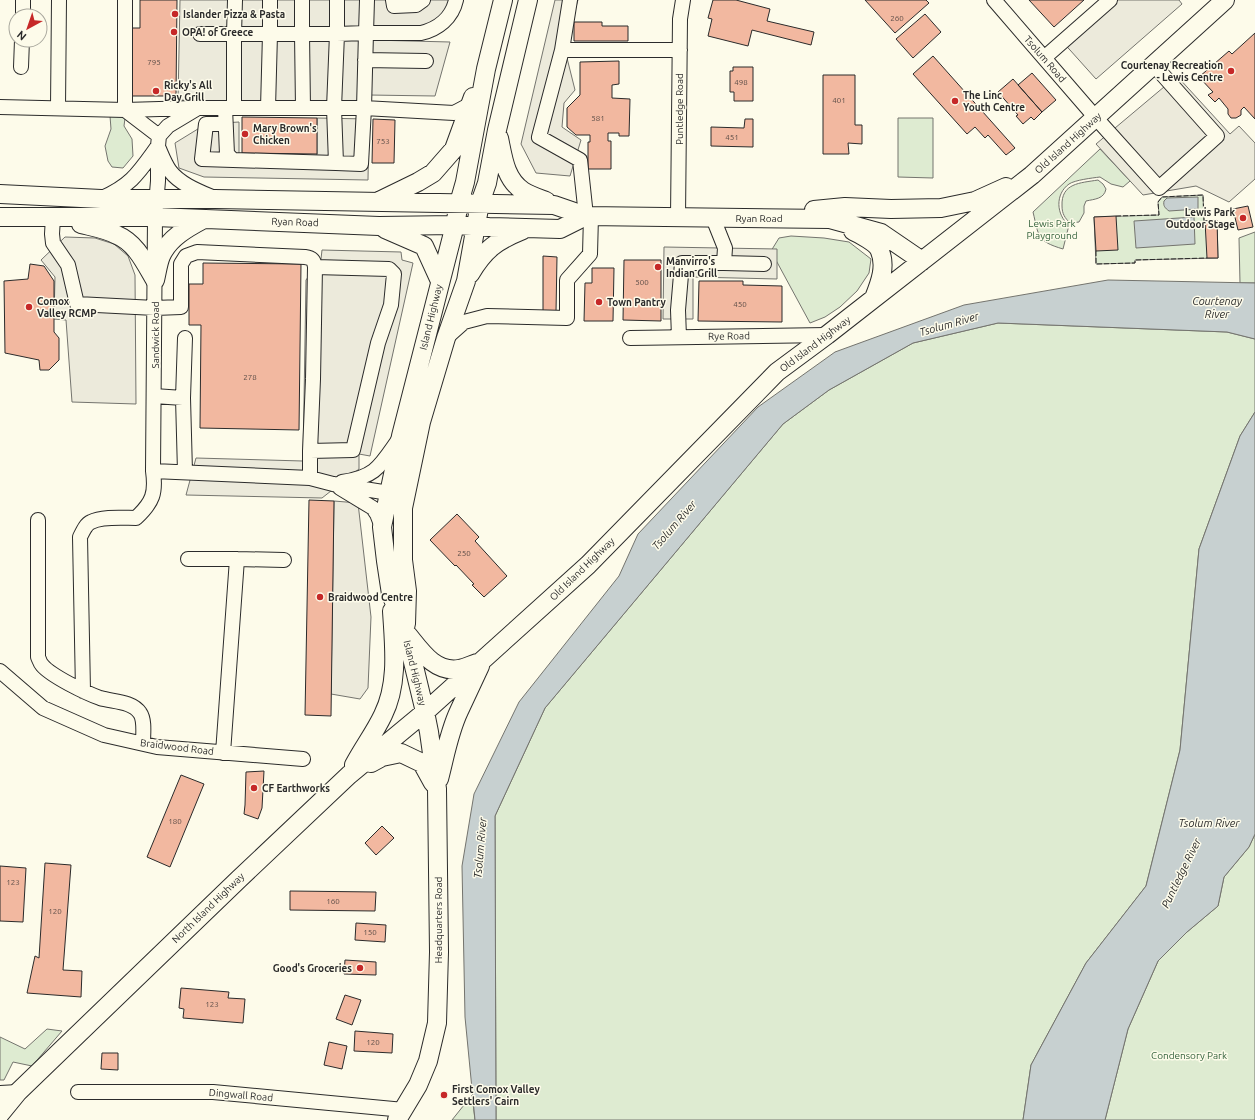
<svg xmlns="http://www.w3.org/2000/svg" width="1255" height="1120" viewBox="0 0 1255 1120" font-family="Ubuntu,sans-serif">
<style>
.green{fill:#deebd1;stroke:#74746e}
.parking{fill:#eceadb;stroke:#74746e}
.water{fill:#c7d0d0;stroke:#74746e}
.building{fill:#f2b8a0;stroke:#2b2b2b}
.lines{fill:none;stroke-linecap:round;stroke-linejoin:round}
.minor-casing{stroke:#2b2b2b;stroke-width:16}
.major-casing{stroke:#2b2b2b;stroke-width:20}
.minor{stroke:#fdfbea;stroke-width:14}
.major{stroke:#fdfbea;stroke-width:18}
.fence{stroke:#2b2b2b;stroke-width:1;stroke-dasharray:5 2;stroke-linecap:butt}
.poi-dot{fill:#c62828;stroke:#fdfbea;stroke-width:1.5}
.labels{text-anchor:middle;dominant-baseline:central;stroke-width:3;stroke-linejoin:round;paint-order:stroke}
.number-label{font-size:8px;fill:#5d4e48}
.poi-label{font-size:10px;font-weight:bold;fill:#2b2b2b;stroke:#fdfbea;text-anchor:start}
.street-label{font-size:10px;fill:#2b2b2b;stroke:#fdfbea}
.park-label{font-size:10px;fill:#34623c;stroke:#fdfbea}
.water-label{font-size:11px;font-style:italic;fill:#2b2b2b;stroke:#fdfbea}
</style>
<rect width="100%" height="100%" fill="#fdfbea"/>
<path class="green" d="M116 112 125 118 124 126 132 139 133 156 123 168 112 167 108 161 105 146 111 129 110 116Z
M898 118H933V178L898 177Z
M1100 149 1130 181 1123 187 1111 184 1100 177C1092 178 1075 180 1069 184 1055 194 1056 215 1069 225L1063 249C1036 241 1039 236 1033 212Z
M1098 180 1103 184 1106 189C1104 199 1095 199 1086 201L1084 206V213L1079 222 1070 223C1065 218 1062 214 1062 206 1061 183 1080 183 1098 180Z
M1203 195 1204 221 1217 220 1218 258 1135 260V263L1096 264 1094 217 1159 215 1158 202 1162 197Z
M1255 232V283H1240L1239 238Z
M791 236 824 238 849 242 871 259 869 273 857 291 840 307 825 317 810 323 771 251 779 238Z
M998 323 1227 332 1255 339V412L1240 436 1199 549 1180 750 1146 886 1086 963 1031 1065 1023 1120H496L495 816 545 708 783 424 829 390 913 343Z
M1255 834V1120H1105L1128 1029 1158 961 1187 932 1218 906 1224 877 1249 847Z
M47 1029 62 1031 32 1066 13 1062 4 1080H0V1037L25 1049Z
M472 1095 475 1120H452Z"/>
<path class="parking" d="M180 0H362L360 104 178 100Z
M368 0H451L447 13 429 26 368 27Z
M555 0H578L564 46 575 90 564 103 562 127 581 140 570 176 536 173 521 144Z
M1107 0H1179L1182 4 1096 79 1061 40Z
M371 40 450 42 435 96 369 95Z
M1177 76 1230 134 1239 126 1255 143V179L1229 202 1196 186 1143 195 1096 144Z
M317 118 369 119 368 180 204 177 179 168 175 143 206 124 239 122V163L317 165Z
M65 237 95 238 114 244 128 256 135 275 136 404 72 402 66 320 54 319 55 277 41 260Z
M664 247 777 249V279L693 277V319H663Z
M322 250 401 252 402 260 413 263 370 456 359 454V469L322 498 186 495 196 458 303 461 306 280 321 259Z
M334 501 358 503 371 617 368 688 360 699 331 694Z"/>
<path class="water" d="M1198 197V209L1169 211C1165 208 1163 206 1164 201L1167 198Z
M1194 217 1195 244 1136 248 1134 221Z
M1108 280 1255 283V339L1227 332 998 323 913 343 829 390 783 424 545 708 495 816 496 1120H475L465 1017 462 866 474 794 519 702 619 576 638 534 758 407 835 352 964 305Z
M1255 412V834L1249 847 1224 877 1218 906 1187 932 1158 961 1128 1029 1105 1120H1023L1031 1065 1086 963 1146 886 1180 750 1199 549 1240 436Z"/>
<path class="building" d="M140 0H177L176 96H131L132 28H140Z
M713 0H736L770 9 767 21 814 32 811 45 752 30 748 46 708 36 712 19 708 18Z
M865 0H926L929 3 895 33Z
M1029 0H1084L1054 27Z
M925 14 941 32 913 58 896 39Z
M574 22H602V26H628V41H574Z
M1255 33V119L1244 107 1241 110V115L1236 118H1231L1228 114V109L1219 98 1215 102 1208 95 1213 92 1199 77 1229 51 1232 54Z
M933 56 1015 148 1006 155 988 135 985 138 975 127 967 134 913 74Z
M619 61V84L612 85V98L630 99 629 136H619V133H608V141H611V169H588V142H590V135H576L567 127V108L580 95V62Z
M733 67H753V101H734V92H730V71H733Z
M1032 73 1056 100 1042 112 1018 85Z
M823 75H855V125H862V144L848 143 849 154H823Z
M1013 79 1042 112 1034 120 1031 117 1023 124 1016 116 1018 115 998 92Z
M242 117 317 118V154L242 153Z
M373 119 395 120 394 163H372Z
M745 119H753V147L711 146V127L744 128Z
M1248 206 1253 227 1238 230 1233 209Z
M1116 216 1118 250 1096 251 1094 217Z
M1217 220 1218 258H1207L1205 221Z
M543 256 557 257 556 312H543Z
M624 260H661V321L623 320Z
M203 263 301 264 299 430 200 428 201 325H189V284H203Z
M30 264 44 266 54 281V332L59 338V360L49 370H40L39 360 5 353 4 281 28 279Z
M592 268H614L613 321H584L585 283H592Z
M699 281H743V285L782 286V322L698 321Z
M309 500 334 501 331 716 305 715Z
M457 514 479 537 475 541 507 576 484 597 472 585 474 584 456 565 455 566 430 540Z
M264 771 262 808 258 819 244 814 245 805 246 772Z
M181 775 204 784 170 867 147 857Z
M382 826 394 838 376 855 365 843Z
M45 863 71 865 63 970 82 971 81 997 27 993 35 956 39 958Z
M0 866 26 868 23 922 0 921Z
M290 891 376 892 375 911 290 910Z
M356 923 386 925 385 942 355 940Z
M345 960 376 962V975L344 974Z
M181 988 229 992 228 998 245 999 243 1023 183 1018 184 1009 179 1008Z
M345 995 361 1000 352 1025 336 1019Z
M355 1031 393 1034 392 1053 354 1051Z
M329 1042 347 1046 342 1069 324 1065Z
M102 1053H118V1070L101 1069Z"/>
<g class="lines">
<defs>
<path id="minor" d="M270 0V34H302V0
M367 0 366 33 337 34 334 108 336 163 361 164 364 108 454 113 469 105
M393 0 394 6 416 5 423 0
M570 0 562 50 539 137 580 160 586 216
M994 0 1096 118 1159 188 1217 136 1154 65
M23 16V0
M200 34H234L235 0
M562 50H680
M1044 58 1110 0
M365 60 426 61
M21 67 22 40
M0 107 125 110 194 108
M58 107 59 0
M225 108 227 154 233 160 336 163
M234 108V34H270L268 108
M303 108 302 34H337V0
M125 110V0
M125 110 159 136
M225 124H206L202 159 233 160
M159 149C162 156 165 164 170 171 180 184 198 191 212 197
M102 198C132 185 139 172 158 146
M53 217 52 234 53 243 68 265 77 304 155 308 181 307V264L186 256 197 252 305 257C312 258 314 260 315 267
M678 217 680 19 683 0
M724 263 764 264
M679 337 678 310 682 263H724L725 248 713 218
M185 338 183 398 185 472
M446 338 464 322 487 316 567 318V280L590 254 591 216
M630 338 827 335
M154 396 183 398
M153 471 310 478 333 484 389 493 396 499
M310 478V451L353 450 378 343 391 305 394 274 389 269 315 267 313 379 310 451
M342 482C376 477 380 466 399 439
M340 488 373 508 377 514 382 527
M38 520V657C39 659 40 663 42 665 51 676 86 693 100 698 113 702 132 701 140 713 145 720 143 735 143 743
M188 559H237L284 560
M0 671 43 708 104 735 157 747 303 759
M83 691 80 537C83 531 86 524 91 522 102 516 124 518 136 518 153 502 156 493 153 471L155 217 158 181V146L159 136 168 126 198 108H364L366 33H421C438 29 452 18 456 0
M223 753 237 559
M78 1092H213L404 1110
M0 1093 18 1092"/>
<path id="major" d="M499 138C503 157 505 179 523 191 529 195 538 198 546 201
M0 194 101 199H215L554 205 586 216 830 219 881 233 922 261
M379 201 418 182 433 173 454 149 473 97
M814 210 845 207 891 209 941 208 975 201 1006 187
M0 217H155L379 226 455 225 489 227 560 229 586 216
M81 224C93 227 106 229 117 235 136 243 145 263 155 280
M385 229 424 246 440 281
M853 231C860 234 876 243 879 249 887 265 880 283 874 298
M470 274C485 249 496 241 523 230
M155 280C157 272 158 263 161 256 169 238 187 228 204 219
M406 624 407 591 403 560V508L421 422 446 338 466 281 480 203 487 183 497 130 528 0
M408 635C421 651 435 673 459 669 465 668 471 665 477 663
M371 763 382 757 401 753 422 763 433 783
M354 765C363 748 375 732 383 715 399 683 394 645 392 611
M439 779C445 756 449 732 459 711 466 696 473 681 480 666
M0 1114 18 1092 239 879 349 775 425 712 588 565 777 372 827 335 1032 175 1225 0
M397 1120 418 1085 428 1061 437 1023 439 952 437 789 429 732 425 712 406 633 391 594 386 561 382 527 401 436 455 225 459 203 465 182 486 69 503 0"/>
</defs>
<use href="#minor" class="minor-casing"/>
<use href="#major" class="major-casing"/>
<use href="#minor" class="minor"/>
<use href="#major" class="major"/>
<path class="fence" d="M1116 216 1159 215 1158 202 1162 197 1203 195 1204 221H1205
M1096 251V264L1135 263V260L1207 258"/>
</g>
<g class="poi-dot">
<circle cx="175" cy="14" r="4"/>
<circle cx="174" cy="32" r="4"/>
<circle cx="1231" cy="71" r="4"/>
<circle cx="156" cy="91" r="4"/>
<circle cx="955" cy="101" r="4"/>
<circle cx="245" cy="134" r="4"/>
<circle cx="1243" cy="218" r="4"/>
<circle cx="658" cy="267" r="4"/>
<circle cx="599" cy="302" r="4"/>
<circle cx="29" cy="307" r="4"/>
<circle cx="320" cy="597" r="4"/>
<circle cx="254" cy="788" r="4"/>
<circle cx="360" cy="968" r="4"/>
<circle cx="444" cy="1095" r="4"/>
</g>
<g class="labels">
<g class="number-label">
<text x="897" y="18">260</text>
<text x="154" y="62">795</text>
<text x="741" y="82">498</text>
<text x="839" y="100">401</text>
<text x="598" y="118">581</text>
<text x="732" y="137">451</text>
<text x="383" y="141">753</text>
<text x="642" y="282">500</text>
<text x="740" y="304">450</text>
<text x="250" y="377">278</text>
<text x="464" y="553">250</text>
<text x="175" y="821">180</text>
<text x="13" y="882">123</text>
<text x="333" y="901">160</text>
<text x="55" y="911">120</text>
<text x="370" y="932">150</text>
<text x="212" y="1004">123</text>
<text x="373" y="1042">120</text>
</g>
<g class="poi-label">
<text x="183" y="14">Islander Pizza &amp; Pasta</text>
<text x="182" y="32">OPA! of Greece</text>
<text x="1223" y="65" text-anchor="end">Courtenay Recreation<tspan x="1223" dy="12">- Lewis Centre</tspan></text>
<text x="164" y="85">Ricky's All<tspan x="164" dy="12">Day Grill</tspan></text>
<text x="963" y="95">The Linc<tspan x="963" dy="12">Youth Centre</tspan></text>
<text x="253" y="128">Mary Brown's<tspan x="253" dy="12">Chicken</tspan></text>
<text x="1235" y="212" text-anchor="end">Lewis Park<tspan x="1235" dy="12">Outdoor Stage</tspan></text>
<text x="666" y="261">Manvirro's<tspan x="666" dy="12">Indian Grill</tspan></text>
<text x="37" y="301">Comox<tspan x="37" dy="12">Valley RCMP</tspan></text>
<text x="607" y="302">Town Pantry</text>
<text x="328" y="597">Braidwood Centre</text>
<text x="262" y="788">CF Earthworks</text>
<text x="352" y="968" text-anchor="end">Good's Groceries</text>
<text x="452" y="1089">First Comox Valley<tspan x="452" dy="12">Settlers' Cairn</tspan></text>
</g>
<g class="street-label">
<text transform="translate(1045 59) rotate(49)">Tsolum Road</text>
<text transform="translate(679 109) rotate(-90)">Puntledge Road</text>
<text transform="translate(1068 143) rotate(-42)">Old Island Highway</text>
<text x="759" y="218">Ryan Road</text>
<text transform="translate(295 222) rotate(2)">Ryan Road</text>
<text transform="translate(431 317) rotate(-76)">Island Highway</text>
<text transform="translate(155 335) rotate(-90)">Sandwick Road</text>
<text transform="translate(729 336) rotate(-1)">Rye Road</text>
<text transform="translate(815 344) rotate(-37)">Old Island Highway</text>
<text transform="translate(582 569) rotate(-44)">Old Island Highway</text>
<text transform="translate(415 673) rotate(76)">Island Highway</text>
<text transform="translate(177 747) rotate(7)">Braidwood Road</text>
<text transform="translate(208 908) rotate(-44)">North Island Highway</text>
<text transform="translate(438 920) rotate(-90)">Headquarters Road</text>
<text transform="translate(241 1095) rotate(5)">Dingwall Road</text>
</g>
<g class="park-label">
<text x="1052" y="223">Lewis Park<tspan x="1052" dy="12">Playground</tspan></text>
<text x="1189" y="1055">Condensory Park</text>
</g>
<g class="water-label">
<text x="1217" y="301">Courtenay<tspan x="1217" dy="13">River</tspan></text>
<text transform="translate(949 324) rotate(-16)">Tsolum River</text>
<text transform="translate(674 525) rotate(-49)">Tsolum River</text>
<text x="1209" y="823">Tsolum River</text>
<text transform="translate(480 848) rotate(-85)">Tsolum River</text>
<text transform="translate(1181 873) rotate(-64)">Puntledge River</text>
</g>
</g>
<g transform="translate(28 28) rotate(220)"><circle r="19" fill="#fdfbea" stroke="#a9a89e"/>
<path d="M0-3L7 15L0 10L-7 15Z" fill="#c62828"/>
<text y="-6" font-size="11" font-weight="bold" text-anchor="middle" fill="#2b2b2b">N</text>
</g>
</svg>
